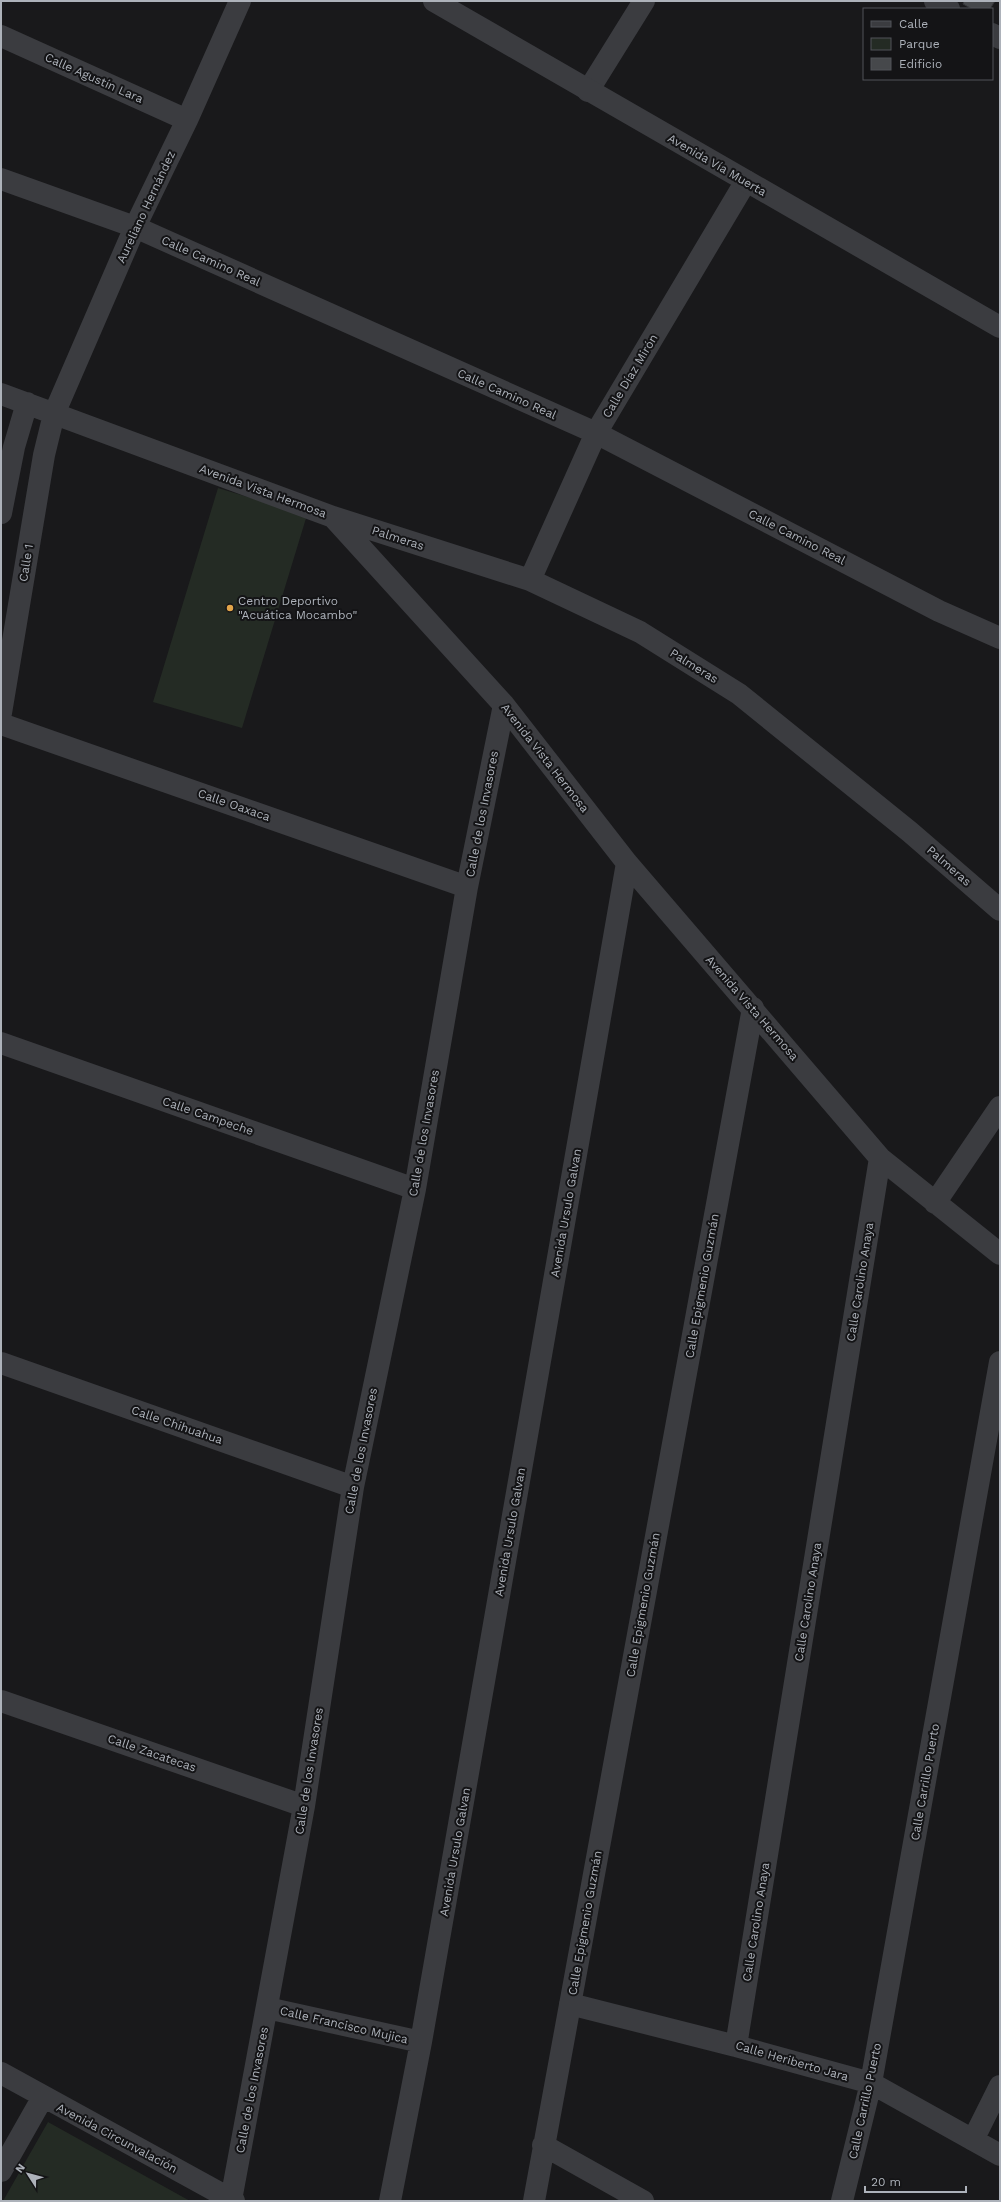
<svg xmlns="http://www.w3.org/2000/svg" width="1001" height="2202" viewBox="0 0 1001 2202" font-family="'Work Sans',sans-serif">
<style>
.green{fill:#242b24}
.building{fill:#46484b;stroke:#333437}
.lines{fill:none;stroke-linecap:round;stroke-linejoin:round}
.minor{stroke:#3b3c40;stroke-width:22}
.tertiary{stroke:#3b3c40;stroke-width:22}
.poi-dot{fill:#e2a54a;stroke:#141416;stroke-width:1.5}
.labels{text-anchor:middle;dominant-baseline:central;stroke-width:4;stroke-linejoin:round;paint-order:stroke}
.street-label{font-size:12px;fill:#adb2ba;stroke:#141416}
.poi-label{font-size:12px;fill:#adb2ba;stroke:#141416;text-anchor:start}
</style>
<rect width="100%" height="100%" fill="#19191b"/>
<path class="green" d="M218 488 307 515 242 728 153 702Z
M48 2122 190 2201H3Z"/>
<path class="building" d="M964 1H995L990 9H972L963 4Z"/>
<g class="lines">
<path class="minor" d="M935 1 949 9
M992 34 1000 38
M1 36 187 120
M588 91 644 1
M1 179 135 227 596 433 939 611 1000 638
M1 394 333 517 530 580 640 632 739 694 910 832 1000 910
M1 513 14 447 27 403
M334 518 504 705 627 863 880 1158 1000 1254
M530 580 596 433 746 181
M1 713 44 455 54 414 135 227 187 120 240 1
M1 724 467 887
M1 1043 415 1189
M935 1203 1000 1107
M1 1363 353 1487
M1 1701 304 1806
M570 2004 736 2046 871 2083 1000 2155
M267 2008 421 2042
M736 2046 880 1158
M1 2073 234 2201
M973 2140 1000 2086
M543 2145 643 2201
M1 2171 43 2097
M231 2200 304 1806 353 1487 415 1189 467 887 504 705
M390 2201 421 2042 627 863
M534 2201 753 1008
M842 2201 871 2083 1000 1362"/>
<path class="tertiary" d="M434 1 1000 327"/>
</g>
<circle class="poi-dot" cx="230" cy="608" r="4"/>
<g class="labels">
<g class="street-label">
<text transform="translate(94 78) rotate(24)">Calle Agustín Lara</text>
<text transform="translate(717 165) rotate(30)">Avenida Vía Muerta</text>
<text transform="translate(146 207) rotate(-65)">Aureliano Hernández</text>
<text transform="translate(211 261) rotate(24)">Calle Camino Real</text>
<text transform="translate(630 376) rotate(-59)">Calle Díaz Mirón</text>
<text transform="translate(507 394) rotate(24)">Calle Camino Real</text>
<text transform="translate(263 491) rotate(20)">Avenida Vista Hermosa</text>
<text transform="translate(797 537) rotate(27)">Calle Camino Real</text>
<text transform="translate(398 538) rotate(18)">Palmeras</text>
<text transform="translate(26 563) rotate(-81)">Calle 1</text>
<text transform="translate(694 666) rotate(32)">Palmeras</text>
<text transform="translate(545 758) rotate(52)">Avenida Vista Hermosa</text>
<text transform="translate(234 805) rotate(19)">Calle Oaxaca</text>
<text transform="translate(482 814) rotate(-79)">Calle de los Invasores</text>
<text transform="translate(949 866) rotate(41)">Palmeras</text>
<text transform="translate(752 1008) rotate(49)">Avenida Vista Hermosa</text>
<text transform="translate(208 1116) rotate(19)">Calle Campeche</text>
<text transform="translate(424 1133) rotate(-80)">Calle de los Invasores</text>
<text transform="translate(566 1213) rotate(-80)">Avenida Ursulo Galvan</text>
<text transform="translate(860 1282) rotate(-81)">Calle Carolino Anaya</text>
<text transform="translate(702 1286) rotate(-80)">Calle Epigmenio Guzmán</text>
<text transform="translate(177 1425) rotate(19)">Calle Chihuahua</text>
<text transform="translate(361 1451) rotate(-79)">Calle de los Invasores</text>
<text transform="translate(510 1532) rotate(-80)">Avenida Ursulo Galvan</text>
<text transform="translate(808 1602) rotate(-81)">Calle Carolino Anaya</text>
<text transform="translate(643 1605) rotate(-80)">Calle Epigmenio Guzmán</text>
<text transform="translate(152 1753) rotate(19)">Calle Zacatecas</text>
<text transform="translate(309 1771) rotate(-81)">Calle de los Invasores</text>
<text transform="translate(925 1782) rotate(-80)">Calle Carrillo Puerto</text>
<text transform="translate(455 1852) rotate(-80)">Avenida Ursulo Galvan</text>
<text transform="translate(756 1922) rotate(-81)">Calle Carolino Anaya</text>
<text transform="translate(585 1923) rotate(-80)">Calle Epigmenio Guzmán</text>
<text transform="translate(344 2025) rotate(13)">Calle Francisco Mujica</text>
<text transform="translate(792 2061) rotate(16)">Calle Heriberto Jara</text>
<text transform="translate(252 2090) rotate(-79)">Calle de los Invasores</text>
<text transform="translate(865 2101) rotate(-78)">Calle Carrillo Puerto</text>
<text transform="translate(117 2138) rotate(28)">Avenida Circunvalación</text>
</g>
<g class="poi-label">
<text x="238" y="601">Centro Deportivo<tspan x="238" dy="14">"Acuática Mocambo"</tspan></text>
</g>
</g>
<rect width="1001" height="2202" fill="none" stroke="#adb2ba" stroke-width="4"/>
<rect x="863" y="8" width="130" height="72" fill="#141416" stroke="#515358"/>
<rect x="871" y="21" width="20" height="6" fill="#3b3c40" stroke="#515358"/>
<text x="899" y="28" font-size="12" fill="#adb2ba">Calle</text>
<rect x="871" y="38" width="20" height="12" fill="#242b24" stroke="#515358"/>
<text x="899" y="48" font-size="12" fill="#adb2ba">Parque</text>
<rect x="871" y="58" width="20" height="12" fill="#46484b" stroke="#515358"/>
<text x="899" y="68" font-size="12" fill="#adb2ba">Edificio</text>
<g transform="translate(28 2174) rotate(306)" stroke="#141416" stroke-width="3" paint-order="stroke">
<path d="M0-3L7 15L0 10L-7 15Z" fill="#adb2ba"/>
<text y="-6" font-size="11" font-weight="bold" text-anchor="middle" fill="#adb2ba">N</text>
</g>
<path d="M865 2186v6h101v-6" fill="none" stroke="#adb2ba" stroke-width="2"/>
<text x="871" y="2186" font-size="12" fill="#adb2ba" stroke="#141416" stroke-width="3" paint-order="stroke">20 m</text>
</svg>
